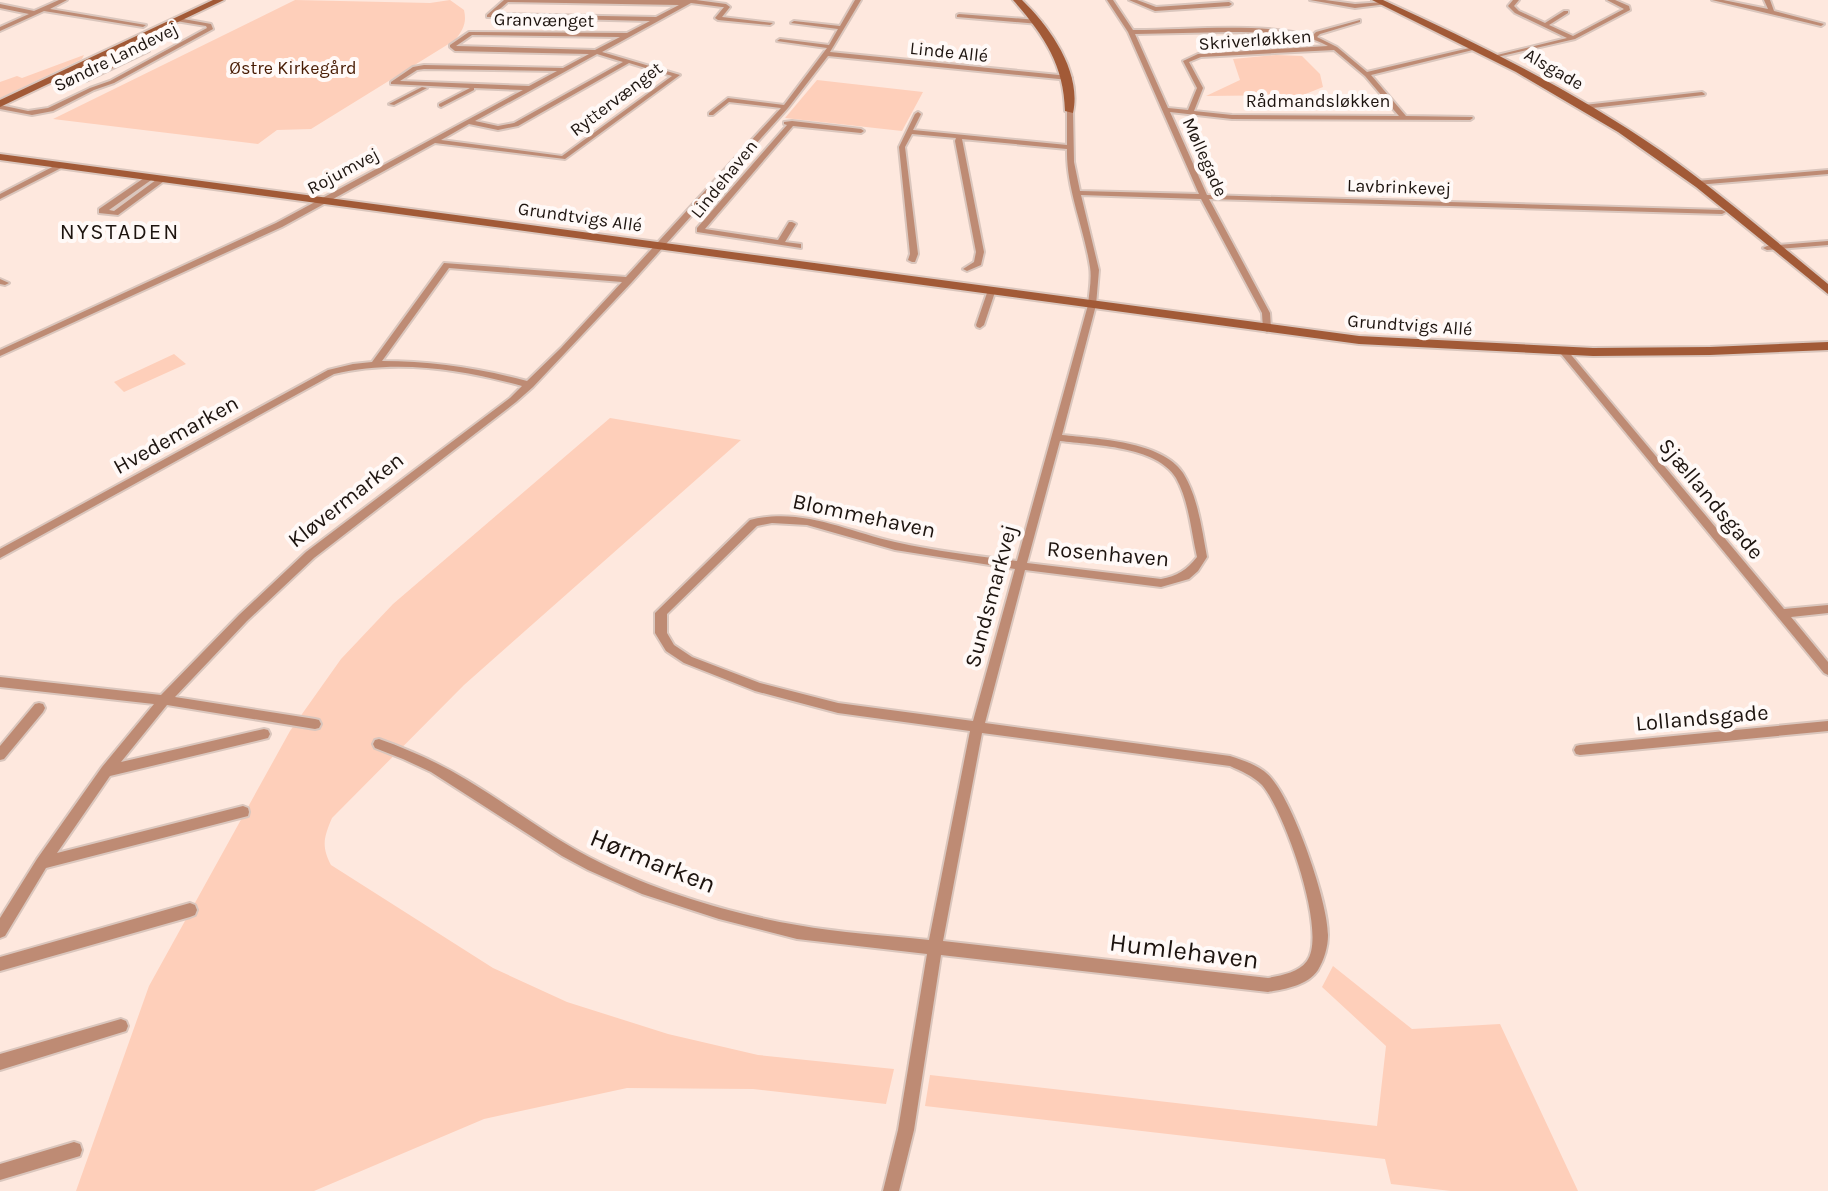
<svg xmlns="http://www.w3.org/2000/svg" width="1828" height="1191" viewBox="0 0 1828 1191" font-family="Karla,sans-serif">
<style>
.green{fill:#fecfba}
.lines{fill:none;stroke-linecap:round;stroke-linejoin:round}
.street-casing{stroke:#dac6bd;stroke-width:4}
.secondary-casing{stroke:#dac6bd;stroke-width:4}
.street{fill:#be8b74;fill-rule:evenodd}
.secondary{fill:#a25a37;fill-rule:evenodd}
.labels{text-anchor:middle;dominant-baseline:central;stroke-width:8;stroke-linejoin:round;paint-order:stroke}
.far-street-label{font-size:18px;fill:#1d140f;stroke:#fff9f7}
.far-park-label{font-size:18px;fill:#471b03;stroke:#fff9f7}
.far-quarter-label{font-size:22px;letter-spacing:2px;fill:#1d140f;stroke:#fff9f7}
.street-label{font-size:22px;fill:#1d140f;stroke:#fff9f7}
.near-street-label{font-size:26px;fill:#1d140f;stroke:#fff9f7}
</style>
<rect width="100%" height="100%" fill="#fee8de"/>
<path class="green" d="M295 0 430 3 450 0 464 10C467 23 463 30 455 40L311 129 277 130 258 144 53 119Z
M84 55 82 59 0 98V82L17 76 22 78Z
M1276 55 1302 56 1320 74 1323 87 1303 95 1206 96 1240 80 1233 59Z
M817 80 923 92 902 131 785 118Z
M174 354 186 364 124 392 114 382Z
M610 418 741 440 464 685 332 818C324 837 321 846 331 865L493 968 567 1002 668 1034 758 1055 894 1069 886 1104 753 1089 627 1088 484 1119 314 1191H76L149 986 290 731 341 659 393 604Z
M1333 966 1412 1029 1500 1024 1578 1191H1451L1391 1184 1385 1159 925 1106 930 1075 1377 1126 1386 1046 1322 987Z"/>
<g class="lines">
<defs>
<path id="street" d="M59 0H67L50 9 146 25 143 27 44 11 0 31V27L29 14 0 8V4L34 11Z
M504 0H696L726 4 730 7 722 17 773 23 770 25 718 20 715 18 724 7H722L691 3 602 52 680 75 565 159 435 143 282 227 0 356V350L276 223 523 90 474 88V90L441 107 439 106V104L470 88 391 84V82L413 67 424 65 563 68 589 54 455 51 450 47V45L469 32 627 33 650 21 487 17V15ZM508 2 679 5 656 17 494 14ZM472 35 620 37 595 50 456 46ZM597 54 623 62 514 123 498 126 475 121ZM629 63 672 76 562 156 441 140 469 124 498 130 518 126ZM424 69 557 71 529 86 400 81 417 70Z
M855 0H861L830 52 1069 76 1072 78 1069 80 828 56 788 108 632 282 533 387 516 402 314 558 247 621 175 697 315 719 319 720 321 724 319 728 315 729 167 705 121 762 264 729 268 730 270 734 268 738 264 739 110 776 57 853 243 806 248 808 249 812 248 816 46 868 5 936 0 938V918L37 859 102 767 154 704 0 687V677L161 695 239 615 306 552 510 398 522 386C461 369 396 359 334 374L0 558V549L328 370 353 364 372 362 444 263 626 277 781 108 729 102 713 115H709V113L728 98 784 105 827 48 777 41 780 39 829 45 838 29 791 23 794 21 840 26ZM449 268 622 282 561 348 527 381C479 368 431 361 382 361Z
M1107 0H1113L1133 30C1187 30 1261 22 1312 36L1316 32 1360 20V22L1320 34 1317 37 1337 47 1367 72 1478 46 1481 48 1371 75 1406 116 1472 117 1473 118 1470 120 1232 119 1170 112 1207 195 1722 210 1726 212 1722 214 1209 199 1270 313 1271 329 1267 332 1263 329 1262 313 1201 199 1081 195 1099 270 1096 305 1062 435C1097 439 1162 441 1183 473 1198 497 1202 530 1207 557L1198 571 1189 579 1161 587 1025 570 985 723 1230 756C1245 761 1262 766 1272 779 1294 805 1328 901 1328 935 1328 947 1324 960 1318 970 1307 986 1285 989 1268 992L941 955 914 1130 899 1191H883L898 1130 927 954 797 939 719 919 642 894 588 870 562 856 431 772 403 759 375 748 373 744 375 740 379 739C410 750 439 763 467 780 512 807 553 840 601 863 659 892 732 914 797 925 840 933 885 935 929 940L970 731 838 713 755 691 684 663 666 651 655 633V613L750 520C802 507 846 531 895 542 935 551 976 556 1017 561L1088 305C1089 293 1092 279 1090 267 1084 227 1066 189 1067 149L962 139 984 252 981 265 967 271 963 269 974 262 976 252 955 141 956 138 912 134 905 147 918 254 915 262H912L908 260 910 254 899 147 915 114 918 112 921 114 913 130 1067 145V111L1070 109 1073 111 1074 162 1080 191 1199 194 1128 32ZM1230 32C1262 33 1300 30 1328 46L1198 54 1183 61 1197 88 1188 110 1168 108 1135 34ZM1334 50 1365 76 1399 116 1232 115 1194 111 1203 88 1189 62 1201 57ZM1060 441C1093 445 1157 446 1176 478 1189 501 1191 531 1197 557 1187 570 1177 576 1161 579L1027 563ZM772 523 807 525 895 550 1015 569 973 721 838 703 760 683 692 657 674 645 667 633V614L757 526ZM982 733 1230 766C1241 771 1253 776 1262 785 1284 810 1328 933 1307 961 1298 973 1282 975 1268 978L943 941Z
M1129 0H1137L1156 7 1229 2 1232 4 1229 6 1155 11Z
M1310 0H1325L1355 4 1384 2 1387 4 1355 8Z
M1513 0H1519L1514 6 1519 11 1545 23 1564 11H1568V13L1549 25 1573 36 1624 9 1607 0H1615L1629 6 1630 10 1575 39 1493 58V56L1567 38 1515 13 1508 6Z
M1712 0H1723L1768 9 1764 0H1770L1774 11 1824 24 1821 26Z
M959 14 1039 20 1042 22 1039 24 957 17V15Z
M178 18 211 24 213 29 114 83 94 90 53 111 32 115 0 109V105L28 111 48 108 90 88 110 81 207 28 206 26 176 21V19Z
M121 45 149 51 86 81 59 75 62 73 83 78 139 52 119 48 118 47Z
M422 87 427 88 394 105 389 104Z
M1702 92 1705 94 1704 95 1584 109 1581 107 1584 105Z
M792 121 861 129 864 131 861 133 793 126 705 229 778 240 789 222H792L796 224 785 242 801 244V248L697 232V228L787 125 784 124V122Z
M60 163 67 165 0 199V194Z
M1828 170V174L1696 185 1692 183 1696 181Z
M147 176 154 178 109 210 114 211 160 177 167 179 118 215 99 213V209Z
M1828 241V245L1767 250 1763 248 1767 246Z
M0 279 9 283 5 285 0 284Z
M988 290H991L995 292 984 325 980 328 977 327 976 325Z
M1564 349 1567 350 1784 609 1828 605V613L1791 617 1828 662V675L1824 673 1561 354 1560 352Z
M39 703 43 704 45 708 43 712 4 759 0 760V746L35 704Z
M1828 721V731L1580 755 1576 754 1574 750 1576 746 1580 745Z
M190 903 195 905 197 910 195 915 190 917 0 971V957Z
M121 1019 126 1021 128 1026 126 1031 0 1070V1054Z
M74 1142 80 1144 82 1150 80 1156 0 1180V1164Z"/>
<path id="secondary" d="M213 0H224L0 107V100Z
M1013 0H1022C1050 27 1082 72 1073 113L1065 111C1064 64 1043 34 1013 0Z
M1372 0H1383C1479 44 1574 91 1661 151 1719 192 1773 239 1828 284V294L1696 187 1618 132 1516 72Z
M0 154 1359 336 1593 348 1710 347 1828 342V350L1710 355 1593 356 1359 344 0 160Z"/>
</defs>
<use href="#street" class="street-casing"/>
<use href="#secondary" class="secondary-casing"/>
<use href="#street" class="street"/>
<use href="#secondary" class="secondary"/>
</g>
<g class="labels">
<g class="far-street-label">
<text transform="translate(544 20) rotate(1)">Granvænget</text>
<text transform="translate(1255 40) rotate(-4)">Skriverløkken</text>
<text transform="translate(949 52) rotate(6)">Linde Allé</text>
<text transform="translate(116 57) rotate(-26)">Søndre Landevej</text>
<text transform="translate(1554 69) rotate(30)">Alsgade</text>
<text transform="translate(616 99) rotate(-37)">Ryttervænget</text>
<text x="1318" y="101">Rådmandsløkken</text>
<text transform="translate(1205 157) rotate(66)">Møllegade</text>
<text transform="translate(343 171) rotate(-28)">Rojumvej</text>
<text transform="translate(724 179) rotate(-51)">Lindehaven</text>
<text transform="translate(1399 187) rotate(2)">Lavbrinkevej</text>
<text transform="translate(580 217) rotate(8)">Grundtvigs Allé</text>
<text transform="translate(1410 325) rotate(4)">Grundtvigs Allé</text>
</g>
<g class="far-park-label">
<text x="293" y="68">Østre Kirkegård</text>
</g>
<g class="far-quarter-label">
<text x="120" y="232">NYSTADEN</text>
</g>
<g class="street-label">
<text transform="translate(176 435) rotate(-29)">Hvedemarken</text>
<text transform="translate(1711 499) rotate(50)">Sjællandsgade</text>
<text transform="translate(346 500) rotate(-38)">Kløvermarken</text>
<text transform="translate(864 516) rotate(12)">Blommehaven</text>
<text transform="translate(1108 554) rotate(5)">Rosenhaven</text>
<text transform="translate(991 596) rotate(-75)">Sundsmarkvej</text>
<text transform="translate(1702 718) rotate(-5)">Lollandsgade</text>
</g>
<g class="near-street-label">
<text transform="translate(653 861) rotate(22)">Hørmarken</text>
<text transform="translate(1184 951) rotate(7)">Humlehaven</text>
</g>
</g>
</svg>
